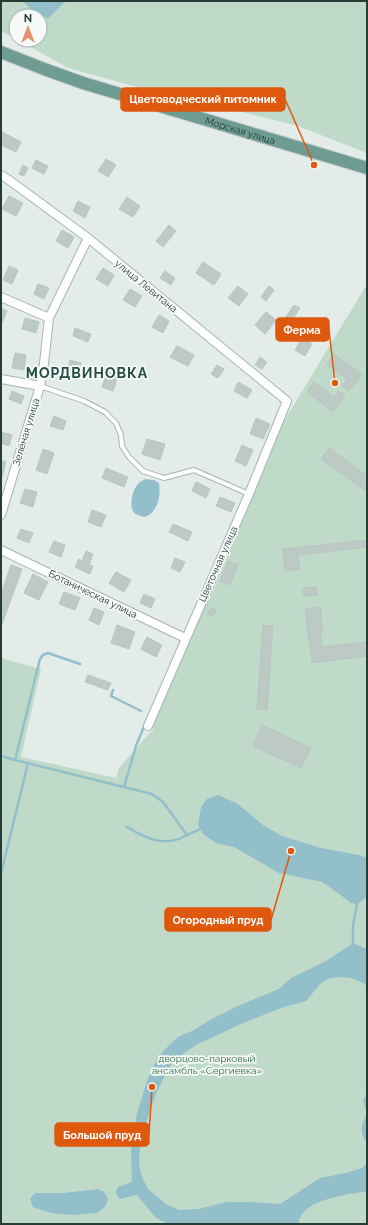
<svg xmlns="http://www.w3.org/2000/svg" width="368" height="1225" viewBox="0 0 368 1225" font-family="Raleway,sans-serif">
<style>
.green{fill:#c0dac9}
.water{fill:#93bfca}
.lines{fill:none;stroke-linecap:round;stroke-linejoin:round}
.stream{stroke:#93bfca;stroke-width:2.5}
.building{fill:#bdc9c5;stroke:#b8c5c0}
.service-casing{stroke:#a7b4b0;stroke-width:6}
.minor-casing{stroke:#a7b4b0;stroke-width:10}
.primary-casing{stroke:#c2c8c7;stroke-width:14}
.service{stroke:#fff;stroke-width:4}
.minor{stroke:#fff;stroke-width:8}
.primary{stroke:#6e9c93;stroke-width:12}
.labels{text-anchor:middle;dominant-baseline:central;stroke-width:3.5;stroke-linejoin:round;paint-order:stroke}
.street-label{font-size:10px;fill:#263c37;stroke:#f5f9f7}
.park-label{font-size:10px;fill:#356e4e;stroke:#f5f9f7}
.district-label{font-size:14px;font-weight:bold;letter-spacing:1px;fill:#244c44;stroke:#f5f9f7}
.leader{fill:none;stroke:#de580e;stroke-width:1.5}
.callout-dot{fill:#de580e;stroke:#f5f9f7;stroke-width:1.5}
.callout{fill:#de580e;stroke:#de580e;stroke-width:1.5}
.callout-label{font-size:11px;text-anchor:middle;font-weight:bold;fill:#fff}
</style>
<rect width="100%" height="100%" fill="#e4ece9"/>
<path class="green" d="M1 1H22L31 9 48 19 66 1H367V153L295 125 126 84 68 68 18 40H40V16H16V39L1 31Z
M367 284V1224H1V658L41 669 21 757 116 778 119 768 154 728 152 726 210 593 213 592 278 431Z"/>
<path class="water" d="M22 1H66L48 19 31 9Z
M145 479 154 480 159 483C161 496 158 512 145 517 141 516 135 515 133 511 129 504 133 488 139 483 139 482 144 480 145 479Z
M218 795 238 804 263 825 282 836 321 848 359 855 367 858V897L357 904 351 903 342 896 322 882 279 873 234 847 216 843 203 834 198 825 201 807 207 799Z
M353 943 367 949V985L351 978 340 977 330 978 321 983 306 1001 284 1007 243 1023 196 1045 174 1060 169 1068 156 1093 143 1132 139 1156V1165L142 1177 148 1189 166 1204 179 1210 198 1209 227 1202H250L280 1204 320 1178 346 1173 362 1168 367 1163V1191C348 1195 300 1199 299 1224H168L156 1218 137 1195 120 1199 117 1195 116 1191 118 1187 132 1182 131 1150 137 1113 147 1081 154 1065 163 1051 178 1037 194 1030 208 1021 238 1006 279 989 291 978 326 961Z
M367 1094V1143C359 1132 361 1126 367 1114L363 1100Z
M98 1189 104 1192 108 1198 106 1206 97 1213 73 1215 51 1213 33 1207 30 1199 33 1195 36 1193H64Z"/>
<g class="lines">
<path class="stream" d="M80 664 48 653 43 655 40 659 15 760 152 794 163 802 187 835 200 829
M113 690 111 696 141 711
M1 756 15 760
M124 787 136 746 145 724
M127 827C147 839 165 848 187 835
M1 874 28 763
M353 943V925L357 904"/>
</g>
<path class="building" d="M2 132 21 142 16 152 1 145V134Z
M106 159 116 165 108 177 98 171Z
M36 160 48 166 44 174 32 168Z
M23 165 28 168 24 176 19 174Z
M9 196 23 203 16 216 2 209Z
M127 197 140 206 133 217 119 209Z
M78 201 90 207 85 218 73 211Z
M169 225 176 231 163 247 156 241Z
M62 230 74 237 68 248 56 241Z
M203 262 221 274 214 285 196 273Z
M9 266 18 270 12 284 3 280Z
M103 268 114 275 108 286 96 279Z
M165 271 175 278 171 285 160 278Z
M38 284 49 288 44 299 34 294Z
M238 286 248 294 239 306 228 298Z
M269 286 274 290 266 301 261 297Z
M130 289 142 296 135 307 123 300Z
M294 305 300 308 289 325 283 321Z
M1 308 7 311 1 325Z
M266 312 276 320 265 334 255 325Z
M159 315 169 321 163 333 152 327Z
M25 318 39 322 36 333 22 329Z
M75 328 91 334 88 342 73 336Z
M302 338 312 344 305 356 295 350Z
M177 346 194 355 188 366 170 357Z
M15 353 26 355 24 370 12 368Z
M334 354 362 375 349 391 342 386 347 379 327 364Z
M260 357 267 362 262 369 255 365Z
M70 360 81 363 76 380 65 377Z
M217 365 224 369 218 378 211 374Z
M107 372 118 376 113 391 102 387Z
M238 382 252 390 247 398 234 391Z
M314 382 334 397 339 391 345 396 333 412 307 392Z
M12 391 24 396 21 404 9 399Z
M54 416 66 421 63 430 50 426Z
M256 418 270 424 263 439 250 434Z
M1 432 12 435 9 446 1 443Z
M147 439 165 444 160 460 142 454Z
M242 445 253 450 246 466 235 461Z
M329 448 367 476V492L321 459Z
M43 449 54 453 47 474 36 470Z
M1 460 6 462 2 477H1Z
M106 468 128 477 124 487 102 478Z
M196 482 210 489 206 498 192 491Z
M25 489 37 492 33 507 20 503Z
M220 497 235 503 231 512 216 506Z
M92 510 106 515 101 527 88 522Z
M173 524 192 532 188 541 169 532Z
M21 529 33 533 29 543 17 538Z
M367 540V547L298 555 300 569 285 571 283 549Z
M54 541 65 545 61 557 49 552Z
M86 551 93 554 89 565 93 566 90 574 75 567 79 559 82 561Z
M175 558 185 562 180 572 171 568Z
M228 561 238 565 230 585 220 581Z
M11 565 22 569 1 627V594Z
M116 572 131 580 124 592 109 583Z
M33 574 48 582 39 600 24 593Z
M316 587 317 595 304 596 303 588Z
M64 592 80 598 75 610 59 604Z
M144 594 155 599 151 608 140 603Z
M211 607 216 610 213 617 208 614Z
M320 607 323 633H320L322 647 367 642V656L312 663 305 609Z
M94 608 104 612 99 625 89 620Z
M117 625 135 632 129 649 111 643Z
M263 625 273 626 267 710 257 709Z
M147 637 162 645 156 657 141 649Z
M88 675 111 683 108 690 85 682Z
M262 725 311 748 301 768 253 746Z"/>
<g class="lines">
<defs>
<path id="service" d="M40 386 84 401 105 412 116 423 121 435 122 446 129 457 143 471 164 478 194 470 249 494"/>
<path id="minor" d="M1 175 9 180 88 238 287 401 249 494 148 726
M1 297 49 318
M1 379 40 386
M1 515 40 386 44 363 49 318 88 238
M1 550 185 638"/>
<g id="primary">
<path id="s1" d="M1 52 44 69 83 83 367 168"/>
</g>
</defs>
<use href="#service" class="service-casing"/>
<use href="#minor" class="minor-casing"/>
<use href="#primary" class="primary-casing"/>
<use href="#service" class="service"/>
<use href="#minor" class="minor"/>
<use href="#primary" class="primary"/>
</g>
<g class="labels">
<g class="street-label">
<text stroke="none"><textPath href="#s1" startOffset="252">Морская улица</textPath></text>
<text transform="translate(146 286) rotate(39)">улица Левитана</text>
<text transform="translate(26 432) rotate(-73)">Зелёная улица</text>
<text transform="translate(218 564) rotate(-66)">Цветочная улица</text>
<text transform="translate(93 594) rotate(26)">Ботаническая улица</text>
</g>
<g class="park-label">
<text x="207" y="1058">дворцово-парковый<tspan x="207" dy="12">ансамбль «Сергиевка»</tspan></text>
</g>
<g class="district-label">
<text x="87" y="373">МОРДВИНОВКА</text>
</g>
</g>
<path class="leader" d="M314 165L285 99M335 383L329 330M291 851L271 920M152 1087L149 1135"/>
<g class="callout-dot">
<circle cx="314" cy="165" r="4"/>
<circle cx="335" cy="383" r="4"/>
<circle cx="291" cy="851" r="4"/>
<circle cx="152" cy="1087" r="4"/>
</g>
<g class="callout">
<rect x="121" y="88" width="164" height="23" rx="4"/>
<rect x="276" y="318" width="53" height="23" rx="4"/>
<rect x="165" y="908" width="106" height="23" rx="4"/>
<rect x="55" y="1123" width="94" height="23" rx="4"/>
</g>
<g class="callout-label">
<text x="203" y="103">Цветоводческий питомник</text>
<text x="302" y="334">Ферма</text>
<text x="218" y="924">Огородный пруд</text>
<text x="102" y="1139">Большой пруд</text>
</g>
<rect width="368" height="1225" fill="none" stroke="#263c37" stroke-width="4"/>
<g transform="translate(28 28)"><circle r="19" fill="#f5f9f7" stroke="#a2adaa"/>
<path d="M0-3L7 15L0 10L-7 15Z" fill="#e2906d"/>
<text y="-6" font-size="11" font-weight="bold" text-anchor="middle" fill="#263c37">N</text>
</g>
</svg>
